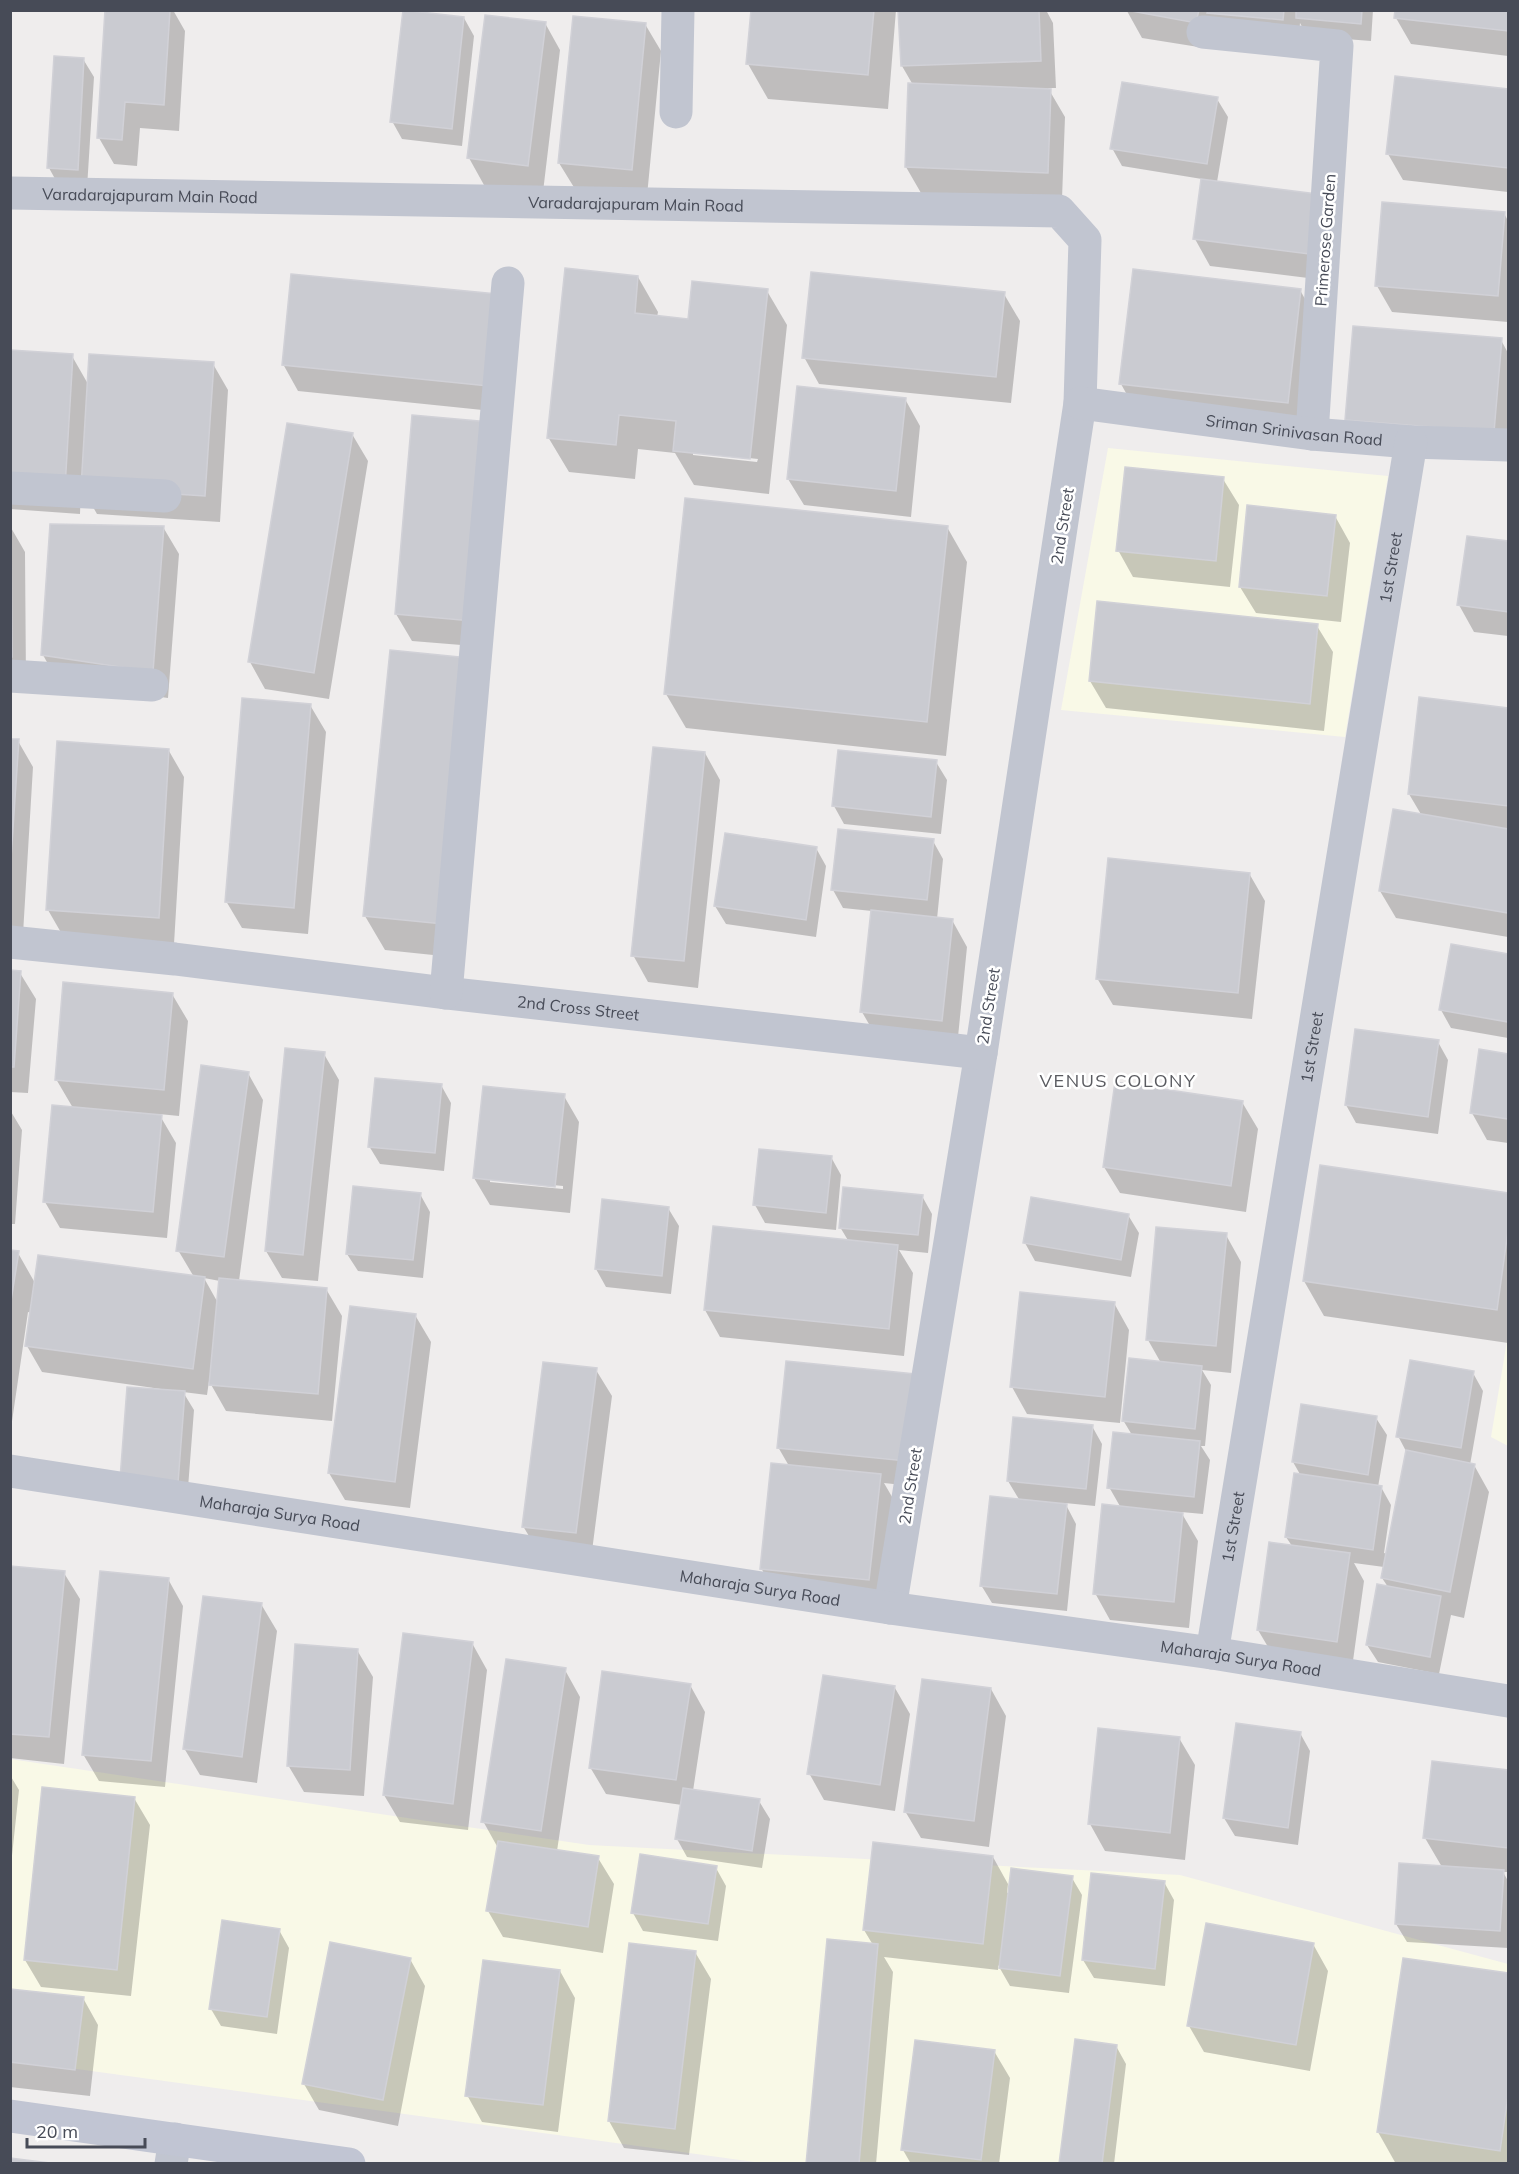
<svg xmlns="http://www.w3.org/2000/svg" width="1519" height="2174" viewBox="0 0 1519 2174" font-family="Mulish,sans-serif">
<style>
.commercial{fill:#f9f9e7}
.shadow{fill:#0003;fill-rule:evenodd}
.building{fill:#cacbd1;stroke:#d1d1d7;stroke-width:1.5}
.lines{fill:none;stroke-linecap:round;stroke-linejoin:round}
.street{stroke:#c1c5d0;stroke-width:33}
.secondary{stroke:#c1c5d3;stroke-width:33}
.labels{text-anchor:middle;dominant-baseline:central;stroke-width:5;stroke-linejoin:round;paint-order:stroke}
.street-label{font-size:16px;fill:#474b57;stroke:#fff}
.neighbourhood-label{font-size:18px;letter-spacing:1.5px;fill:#5a5b60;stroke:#fff}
</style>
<rect width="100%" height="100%" fill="#efeded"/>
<path class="commercial" d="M1108 448 1388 476 1345 737 1061 710Z
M1508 1335V1446L1491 1437Z
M10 1759 589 1845 1180 1875 1508 1964V2163H762L11 2060Z"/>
<path class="shadow" d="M106 10H173L185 31 179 131 140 128 137 166 114 164 99 138Z
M752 10H896L888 109 768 99 748 64Z
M900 10H1046L1053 23 1056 88H1048L1065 117 1062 199 921 193 906 167 913 85 902 66Z
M1373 10 1371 41 1307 36 1300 23 1298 46 1211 49 1142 38 1127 11Z
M1397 10H1508V56L1411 44 1396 18Z
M464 18 474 36 462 146 402 139 392 121Z
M545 23 560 50 543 192 484 185 469 158Z
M645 24 661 51 647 196 575 189 559 163Z
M83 59 94 77 87 188 59 186 49 168Z
M1397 78 1508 90V192L1403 180 1388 154Z
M1217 99 1228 117 1217 182 1316 195 1324 280 1210 266 1195 239 1202 179 1122 166 1112 148Z
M1504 213 1508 221V322L1392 312 1377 286Z
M1134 271 1300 290 1315 317 1303 429 1136 411 1121 384Z
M638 277 658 312 657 317 689 320 767 291 787 325 769 494 694 485 675 453 638 449 635 479 569 472 548 437ZM693 452 758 459 757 462 693 455Z
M1004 294 1020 321 1011 403 819 384 804 357Z
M496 296 502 412 298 391 283 364Z
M1501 340 1508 353V458L1362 446 1347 420Z
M10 352 72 356 88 384 213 364 228 390 220 522 97 514 81 486 80 514 10 509Z
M905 399 920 426 911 517 804 505 788 479Z
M414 416 486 647 412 641 396 614Z
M352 434 368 461 329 699 265 689 250 662Z
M1223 479 1239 505 1230 587 1133 577 1118 550Z
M1335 516 1350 543 1341 622 1256 613 1240 587Z
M10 526 25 552 26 683H10Z
M163 527 179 554 168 698 58 682 43 655Z
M947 527 967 562 946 756 686 728 666 694Z
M1468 537 1508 543V636L1474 632 1459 605Z
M1098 603 1317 626 1333 652 1324 731 1106 708 1090 681Z
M392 652 462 958 385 950 365 916Z
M1421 699 1508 710V937L1396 918 1380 891 1422 816 1409 794Z
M310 705 326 732 308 934 242 928 226 901Z
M10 740 18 741 33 767 23 934 10 933Z
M169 751 184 777 174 944 63 936 48 910Z
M705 753 720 780 698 988 648 982 633 955Z
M936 762 947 780 941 834 844 824 834 806Z
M933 841 943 859 937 919 952 920 967 947 957 1047 877 1038 862 1012 872 911 843 908 833 890Z
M816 848 826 866 816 937 726 924 715 906Z
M1250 875 1265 901 1252 1019 1113 1005 1097 978Z
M1453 945 1508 955V1038L1451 1028 1441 1010Z
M10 972 20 973 36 999 28 1093 10 1092Z
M172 994 188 1021 179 1116 159 1114 176 1143 167 1238 60 1228 45 1202 73 1108 56 1079Z
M1438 1042 1448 1060 1438 1134 1356 1123 1346 1105Z
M1480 1051 1508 1055V1143L1487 1140 1472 1113Z
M324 1054 339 1080 318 1281 282 1278 266 1251Z
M248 1073 263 1100 239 1281 326 1289 342 1316 332 1421 226 1411 209 1381 207 1395 183 1392 194 1410 187 1501 132 1497 161 1389 42 1372 27 1346 31 1313 28 1312 10 1435V1252L18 1253 35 1283 194 1277 178 1250ZM204 1278 220 1281 218 1303Z
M441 1085 451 1103 444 1171 380 1164 369 1146Z
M564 1096 579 1122 570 1213 490 1205 474 1178ZM490 1179 563 1186V1189L490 1182Z
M1242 1102 1258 1129 1246 1212 1120 1193 1104 1167Z
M10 1110 22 1130 15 1224H10Z
M831 1157 841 1175 836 1230 765 1223 755 1205Z
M1321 1167 1508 1195V1343L1324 1316 1304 1281Z
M420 1194 430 1212 423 1278 358 1271 347 1254Z
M922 1196 932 1214 928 1253 899 1250 913 1273 904 1356 720 1337 705 1310 849 1242 840 1227Z
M668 1208 679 1226 671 1294 606 1287 596 1269Z
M1128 1215 1139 1233 1131 1277 1035 1261 1025 1243Z
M1226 1235 1241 1262 1231 1373 1202 1370 1211 1385 1205 1446H1201L1210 1460 1203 1514 1181 1512 1198 1541 1189 1628 1110 1620 1095 1593 1121 1508 1109 1487 1132 1435 1123 1420 1161 1363 1148 1340Z
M1114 1303 1129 1330 1120 1423 1027 1414 1012 1387Z
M415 1315 431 1342 410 1508 345 1500 329 1473Z
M596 1370 612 1396 591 1559 539 1553 523 1526Z
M1473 1373 1483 1391 1470 1465H1474L1489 1492 1464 1618 1451 1615 1439 1674 1378 1662 1367 1645 1388 1587 1382 1578 1384 1567 1354 1563 1364 1581 1352 1668 1274 1657 1258 1630 1292 1546 1286 1537 1301 1476 1293 1462 1376 1418 1387 1435 1378 1487H1381L1391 1505 1384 1553 1387 1554 1407 1453 1398 1436Z
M914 1376 921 1487 884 1483 895 1502 884 1607 777 1595 761 1568 789 1466 778 1447Z
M1092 1426 1102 1444 1095 1506 1065 1503 1076 1524 1067 1611 992 1603 981 1585 1020 1501 1008 1481Z
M10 1567 64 1573 80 1599 64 1764 10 1758Z
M168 1579 183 1606 165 1787 99 1781 83 1754Z
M261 1604 277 1631 257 1783 200 1775 184 1748Z
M472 1643 487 1670 468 1830 400 1822 384 1795Z
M357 1650 373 1677 364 1796 304 1792 288 1765Z
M565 1670 580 1697 557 1851 598 1858 614 1884 603 1953 503 1937 488 1911 498 1848 483 1821Z
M690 1685 705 1712 693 1791 759 1801 770 1819 762 1868 687 1857 677 1839 682 1805 606 1794 590 1767Z
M895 1688 910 1714 895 1811 824 1800 809 1773Z
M991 1689 1006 1716 989 1847 921 1838 905 1811Z
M1300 1733 1310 1751 1298 1845 1235 1836 1224 1818Z
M1179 1738 1195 1765 1185 1860 1105 1851 1090 1824Z
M1433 1763 1508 1771V1872H1503L1508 1881V1948L1407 1942 1396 1924 1442 1867 1425 1838Z
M10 1775 19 1790 11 1865H10Z
M134 1798 150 1825 131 1996 41 1987 25 1960Z
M993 1857 1008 1884 1007 1893 1072 1878 1082 1895 1069 1993 1010 1986 998 1965V1970L884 1957 893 1972 876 2164H808L873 1945 864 1930Z
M716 1868 726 1886 718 1941 643 1931 633 1913Z
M1164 1882 1174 1900 1165 1986 1094 1978 1083 1960Z
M279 1930 289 1948 277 2034 221 2026 211 2009Z
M1313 1944 1328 1971 1310 2071 1204 2052 1189 2026Z
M695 1952 711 1979 689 2155 624 2148 609 2121Z
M410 1959 425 1986 398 2126 319 2110 304 2084Z
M1404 1959 1508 1975V2164H1396L1378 2132Z
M560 1971 575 1998 558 2132 482 2122 467 2095Z
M10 1990 83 1998 98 2025 90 2096 10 2087Z
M1116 2046 1126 2064 1114 2164H1061Z
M994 2051 1010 2078 999 2164H911L903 2150Z"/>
<path class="building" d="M105 10H170L164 105 125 102 122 140 97 138Z
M403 10 464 17 452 129 390 122Z
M751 10H874L868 75 746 64Z
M898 10H1039L1041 61 901 66Z
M1126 10H1199L1196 23Z
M1208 10H1284L1283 20 1207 13Z
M1296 10H1362L1361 24 1296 18Z
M1395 10H1508V31L1394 18Z
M485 15 546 22 528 166 467 158Z
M573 16 646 23 632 170 558 163Z
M54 56 84 58 78 170 47 168Z
M1395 76 1508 89V168L1386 154Z
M1122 82 1218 97 1207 164 1110 149Z
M908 83 1051 89 1048 173 905 167Z
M1201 179 1317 194 1309 254 1193 239Z
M1382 202 1505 212 1498 296 1375 286Z
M565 268 638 276 635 313 688 319 692 281 768 289 750 459 673 451 676 421 619 415 616 445 547 438Z
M1133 269 1301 289 1288 403 1119 384Z
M811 272 1005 292 996 377 802 358Z
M291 274 497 294 488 386 282 365Z
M1353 326 1502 338 1494 432 1345 420Z
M10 350 73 354 65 488 10 484Z
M89 354 214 362 205 496 81 488Z
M797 386 906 398 896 491 787 479Z
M412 415 490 422 472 621 395 614Z
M287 423 353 433 314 673 248 662Z
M1125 467 1224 477 1216 561 1116 551Z
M685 498 948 526 927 722 664 694Z
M1247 505 1336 515 1327 596 1239 587Z
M10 524H11L12 657H10Z
M50 524 164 526 153 672 41 655Z
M1467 536 1508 541V612L1457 605Z
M1097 601 1318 624 1310 704 1089 681Z
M390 650 469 658 443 924 363 916Z
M1419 697 1508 708V806L1408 794Z
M242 698 311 704 294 908 225 902Z
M10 739H19L10 873Z
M57 741 169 749 159 918 46 910Z
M653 747 705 752 684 961 631 956Z
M838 750 937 760 931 817 832 806Z
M1393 809 1508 829V913L1379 891Z
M838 829 934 839 927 900 831 890Z
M725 833 817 847 806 920 714 906Z
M1108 858 1250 873 1238 993 1096 979Z
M871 910 953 919 942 1021 860 1012Z
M1451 944 1508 954V1022L1439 1010Z
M10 970 21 971 14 1067H10Z
M63 982 173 993 164 1090 55 1080Z
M1355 1029 1439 1040 1428 1117 1345 1105Z
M285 1048 325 1052 303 1255 265 1251Z
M1479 1049 1508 1054V1119L1470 1113Z
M201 1065 249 1072 224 1257 176 1251Z
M375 1078 442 1084 435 1153 368 1147Z
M1115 1082 1243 1101 1231 1186 1103 1167Z
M483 1086 565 1094 555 1187 473 1178Z
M52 1105 162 1115 153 1212 43 1202Z
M759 1149 832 1156 826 1213 753 1205Z
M1320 1165 1508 1193V1231L1497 1310 1303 1281Z
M353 1186 421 1193 413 1260 346 1254Z
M843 1187 923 1195 918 1235 839 1228Z
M1031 1197 1129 1214 1121 1260 1023 1243Z
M602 1199 669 1207 662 1276 595 1269Z
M713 1226 898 1245 889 1329 704 1310Z
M1156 1227 1227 1233 1216 1346 1146 1340Z
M10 1250 19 1251 10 1307Z
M38 1255 205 1277 193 1369 25 1346Z
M219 1278 327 1288 318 1394 209 1385Z
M1020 1292 1115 1302 1105 1397 1010 1387Z
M350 1306 416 1314 395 1482 328 1473Z
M1129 1358 1202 1366 1195 1429 1122 1421Z
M1410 1360 1474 1371 1461 1448 1396 1437Z
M786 1361 915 1374 906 1461 777 1448Z
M543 1362 597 1368 576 1533 522 1527Z
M127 1387 185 1391 178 1483 120 1479Z
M1301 1404 1377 1416 1368 1475 1292 1462Z
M1013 1417 1093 1425 1086 1489 1007 1481Z
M1113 1432 1200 1441 1194 1497 1107 1488Z
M1406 1450 1475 1464 1450 1592 1381 1578Z
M771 1463 881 1474 869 1580 760 1569Z
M1294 1473 1382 1486 1373 1550 1285 1537Z
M990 1496 1067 1504 1057 1594 980 1586Z
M1102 1504 1183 1513 1174 1602 1093 1594Z
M1269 1542 1350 1553 1337 1642 1257 1630Z
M10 1566 65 1571 49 1737 10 1734Z
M100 1571 169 1578 151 1761 82 1755Z
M1377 1584 1441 1596 1430 1657 1366 1645Z
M203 1596 262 1603 242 1757 183 1749Z
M403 1633 473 1642 453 1804 383 1795Z
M295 1644 358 1649 350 1770 287 1766Z
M506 1659 566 1668 541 1831 481 1822Z
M602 1671 691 1684 676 1780 589 1768Z
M823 1675 895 1686 880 1785 807 1774Z
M922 1679 991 1688 974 1821 904 1812Z
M1236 1723 1301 1732 1288 1828 1223 1818Z
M1098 1728 1180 1737 1170 1833 1088 1824Z
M1432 1761 1508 1770V1848L1423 1838Z
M42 1787 135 1797 117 1970 24 1960Z
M683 1788 760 1799 752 1851 675 1839Z
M498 1841 599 1856 588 1927 486 1911Z
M873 1842 993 1856 983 1944 863 1930Z
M640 1854 717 1866 708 1924 631 1913Z
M1399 1863 1504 1870 1500 1931 1395 1924Z
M1011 1868 1073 1876 1060 1976 999 1968Z
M1091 1873 1165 1881 1155 1969 1082 1960Z
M222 1920 280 1929 267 2017 209 2009Z
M1206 1923 1314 1943 1296 2045 1187 2026Z
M827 1939 878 1944 859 2164H806Z
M330 1942 411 1958 383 2100 302 2084Z
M629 1943 696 1951 675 2129 608 2121Z
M1403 1958 1508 1973V2096L1500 2151 1377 2132Z
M483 1960 560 1970 543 2105 465 2096Z
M10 1989 84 1997 75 2070 10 2062Z
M1075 2039 1117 2045 1102 2164H1059Z
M915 2040 995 2050 981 2160 901 2150Z
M10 2158 58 2164H10Z"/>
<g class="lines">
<g class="street">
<path d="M1203 32 1337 46 1312 434"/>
<path d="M676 112 678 10"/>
<path id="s1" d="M10 193 1059 211 1085 240 1080 403 981 1053 890 1608"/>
<path id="s2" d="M1080 403 1312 434 1411 442 1508 445"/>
<path d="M10 488 165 496"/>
<path d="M10 676 152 685"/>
<path id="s3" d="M10 942 175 959 446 993 981 1053"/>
<path d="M446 993 508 283"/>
<path id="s4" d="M10 1471 890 1608 1212 1653 1508 1701"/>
<path id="s5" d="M1212 1653 1411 442"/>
<path d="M171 2164 175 2139"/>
</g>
<path class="secondary" d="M10 2116 349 2164"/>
</g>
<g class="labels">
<g class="street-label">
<text stroke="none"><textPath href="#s1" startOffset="140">Varadarajapuram Main Road</textPath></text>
<text stroke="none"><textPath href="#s1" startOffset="626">Varadarajapuram Main Road</textPath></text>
<text transform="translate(1325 240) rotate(-86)">Primerose Garden</text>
<text stroke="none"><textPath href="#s2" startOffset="216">Sriman Srinivasan Road</textPath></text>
<text transform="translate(1062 526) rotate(-81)">2nd Street</text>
<text stroke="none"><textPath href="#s5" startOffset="1100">1st Street</textPath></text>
<text transform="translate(988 1006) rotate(-81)">2nd Street</text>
<text stroke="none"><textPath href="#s3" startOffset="572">2nd Cross Street</textPath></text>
<text stroke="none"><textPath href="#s5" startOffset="614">1st Street</textPath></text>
<text transform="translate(910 1486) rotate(-81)">2nd Street</text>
<text stroke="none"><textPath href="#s4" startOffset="273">Maharaja Surya Road</textPath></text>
<text stroke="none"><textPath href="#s5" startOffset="128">1st Street</textPath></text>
<text stroke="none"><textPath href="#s4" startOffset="759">Maharaja Surya Road</textPath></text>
<text stroke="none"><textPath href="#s4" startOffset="1245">Maharaja Surya Road</textPath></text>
</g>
<g class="neighbourhood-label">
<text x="1118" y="1080">VENUS COLONY</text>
</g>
</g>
<rect width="1519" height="2174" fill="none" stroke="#474b57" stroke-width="24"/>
<path d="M27 2138v9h118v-9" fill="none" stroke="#474b57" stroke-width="3"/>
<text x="36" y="2138" font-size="18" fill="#474b57" stroke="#ffffff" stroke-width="4.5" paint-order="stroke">20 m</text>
</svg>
